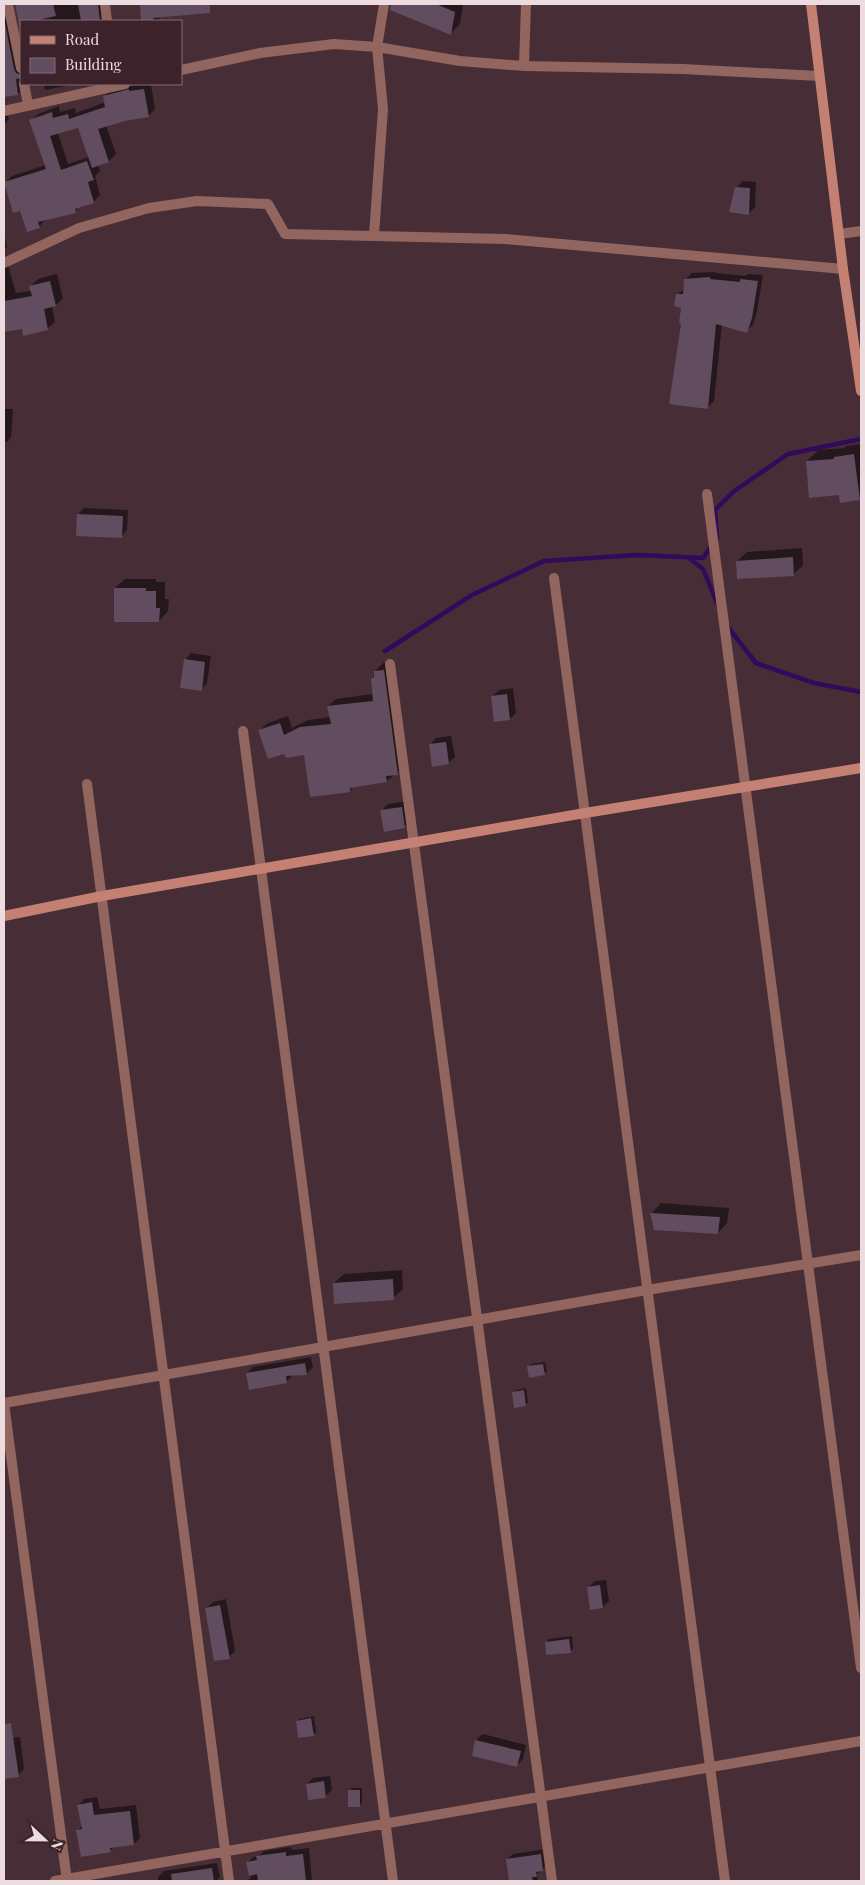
<svg xmlns="http://www.w3.org/2000/svg" width="865" height="1885" viewBox="0 0 865 1885" font-family="'Playfair Display',serif">
<style>
.shadow{fill:#0007;fill-rule:evenodd}
.lines{fill:none;stroke-linecap:round;stroke-linejoin:round}
.stream{stroke:#320a5b;stroke-width:4.5}
.building{fill:#614d5f}
.street{stroke:#92665e;stroke-width:10}
.secondary{stroke:#c58074;stroke-width:10}
</style>
<rect width="100%" height="100%" fill="#472d35"/>
<path class="shadow" d="M16 4H104L110 21H21V28Z
M142 4H196L197 7 159 16 160 21H142Z
M400 4H463L460 24 451 33 398 11Z
M12 16 21 64V84L25 86 18 94 4 97V18Z
M44 84H76L45 90Z
M143 84H151L155 109 148 116 106 125 116 154 109 161 98 165 100 171 95 176 100 195 93 202 81 205 75 211 46 219 39 227 21 209 5 183 12 176 46 165 31 121 38 114 59 106 60 112 75 108 76 113 106 102 105 96 112 89ZM79 127 89 157 68 164 58 133Z
M4 104 9 119 4 125Z
M743 181 756 182 755 207 749 213 736 188Z
M4 233 7 247 4 250Z
M4 251 16 293 32 291 31 286 38 279 57 274 63 298 56 305 52 306 55 322 47 329 23 327 4 331Z
M716 272 715 273 745 276 748 274 763 275 757 311 753 325 746 331 722 324 714 401 707 408 683 323 682 308 677 295 685 288V280L692 273Z
M4 409H13L11 437 7 442H4Z
M861 444V497L860 499 840 494 807 461 818 450 844 448 846 446Z
M84 508 128 510 127 530 121 537 78 514Z
M802 548 803 565 793 575 737 561 747 552Z
M125 579H156V582H165V599H169L168 611 159 621 115 588Z
M191 653 211 656 207 683 201 690 185 660Z
M383 663H391L405 766 387 781 354 786 350 791 305 753 285 752 260 730 268 723 288 716 292 728 308 720 331 717 328 706 336 699 373 694 372 679 375 676V671Z
M513 688 516 713 510 719 492 696 499 690Z
M451 736 455 757 448 763 430 745 436 738Z
M408 801 411 820 404 827 382 810 388 804Z
M661 1203 729 1208 727 1223 718 1233 655 1229 652 1213Z
M402 1270 403 1289 393 1298 334 1283 344 1274Z
M311 1357 313 1367 307 1373 292 1376 286 1382 247 1373 253 1367Z
M545 1362 547 1372 544 1374 529 1367 531 1364Z
M526 1388 528 1402 525 1405 514 1393 516 1390Z
M606 1580 609 1601 603 1607 588 1588 595 1581Z
M226 1599 235 1651 229 1657 207 1608 213 1602Z
M572 1636 573 1649 570 1651 546 1642 549 1639Z
M314 1716 316 1732 313 1734 297 1722 300 1719Z
M483 1734 526 1745 523 1759 517 1765 476 1740Z
M20 1737 24 1769 18 1775 4 1777V1739Z
M330 1776 332 1790 325 1796 307 1784 313 1778Z
M352 1788H362V1803L359 1806 349 1791Z
M97 1797 100 1809 136 1805 140 1838 134 1844 115 1846 110 1851 78 1830 82 1826 79 1805 84 1799Z
M291 1847 292 1850 309 1848 312 1881H246L251 1878 247 1863 253 1857 259 1856 264 1851Z
M546 1849 548 1864 537 1874 538 1881H510L507 1859 513 1854Z
M217 1863 220 1877 216 1881H158V1877L164 1871Z"/>
<g class="lines">
<path class="stream" d="M717 539 715 510 733 492 788 454 861 439
M689 558 703 569 717 603
M727 626 756 663 814 683 861 692
M385 651 472 595 544 561 638 555 703 558 712 545"/>
</g>
<path class="building" d="M15 4H53L56 16 34 21H21V35Z
M78 4H98L100 21H81Z
M140 4H210V13L153 18 154 21H141Z
M391 4H436L455 12 451 35 390 10Z
M5 23 14 69 16 73 21 75V78L16 79 18 95 4 97Z
M129 89V91L144 89 149 117 125 121 98 129 109 162 92 168 78 128 50 136 61 170 87 161 94 180 88 182 94 203 75 209 76 213 38 222 40 228 27 232 20 211 13 213 4 182 46 169 29 120 52 112 53 118 68 114 69 119 105 107 103 96Z
M735 187 750 188 749 215 729 212Z
M710 277V279L740 282V279L758 281 752 318 747 333 716 324 708 409 669 404 681 324 679 323 681 308 674 306 676 294H683L684 279Z
M50 281 56 306 44 309 48 330 23 336 22 329 4 332V301L32 296 29 286Z
M854 454 860 500 840 503 839 495 809 498 806 461 834 459V457Z
M77 514 123 516 122 538 76 536Z
M793 557 794 576 737 579 736 561Z
M114 588H146V591H156V608H160L159 622H114Z
M184 659 205 662 202 691 180 688Z
M384 670 398 775 386 776 387 782 350 788V792L344 793 310 797 304 755 286 758 284 754 268 759 258 730 280 723 284 735 300 727 331 724 327 706 373 701 371 678H374V671Z
M507 694 510 720 494 722 491 696Z
M446 742 449 764 432 767 429 744Z
M402 807 405 828 384 832 380 810Z
M650 1213 720 1217 718 1234 654 1230Z
M393 1279 394 1300 334 1304 333 1283Z
M305 1363 307 1375 286 1376 287 1383 249 1390 246 1373Z
M543 1364 545 1375 529 1378 527 1366Z
M524 1390 526 1406 514 1408 512 1392Z
M600 1585 603 1608 590 1610 587 1587Z
M220 1605 230 1659 214 1661 205 1608Z
M569 1639 571 1653 546 1655 545 1642Z
M311 1718 314 1736 298 1738 296 1721Z
M11 1723 19 1777 4 1779V1724Z
M475 1740 521 1751 517 1767 472 1756Z
M324 1781 326 1798 308 1800 306 1784Z
M348 1790H360V1807H348Z
M92 1802 94 1815 130 1811 134 1845 110 1848 111 1852 81 1857 76 1830 82 1829 77 1805Z
M286 1852V1856L303 1854 306 1881H258L257 1874 249 1876 246 1862 257 1860 256 1856Z
M541 1854 543 1871 536 1872 537 1877H532L533 1881H509L506 1859Z
M212 1868 214 1881H172L171 1874Z"/>
<g class="lines">
<path class="street" d="M8 4 21 68
M105 4 107 21
M524 66 526 4
M181 70 260 53 334 44 377 47 460 61 524 66 683 69 819 76
M24 84 28 104
M4 111 125 84
M839 234 861 231
M374 235 383 109 377 47 384 4
M4 263 79 228 149 208 197 201 268 204 285 234 506 239 843 269
M707 494 861 1668
M554 578 725 1881
M390 664 552 1881
M243 731 393 1881
M87 784 229 1881
M4 1403 647 1290 861 1255
M4 1403 67 1881
M55 1881 861 1741"/>
<path class="secondary" d="M811 4 843 269 861 391
M4 916 102 896 585 813 861 768"/>
</g>
<rect width="865" height="1885" fill="none" stroke="#ecdbdf" stroke-width="10"/>
<rect x="20" y="20" width="162" height="65" fill="#3c232b" stroke="#826d73"/>
<rect x="30" y="36" width="25" height="8" fill="#c58074" stroke="#826d73"/>
<text x="65" y="45" font-size="15" fill="#ecdbdf">Road</text>
<rect x="30" y="58" width="25" height="15" fill="#614d5f" stroke="#826d73"/>
<text x="65" y="70" font-size="15" fill="#ecdbdf">Building</text>
<g transform="translate(45 1840) rotate(112)" stroke="#3c232b" stroke-width="4" paint-order="stroke">
<path d="M0-4L9 19L0 12L-9 19Z" fill="#ecdbdf"/>
<text y="-8" font-size="14" font-weight="bold" text-anchor="middle" fill="#ecdbdf">N</text>
</g>
</svg>
